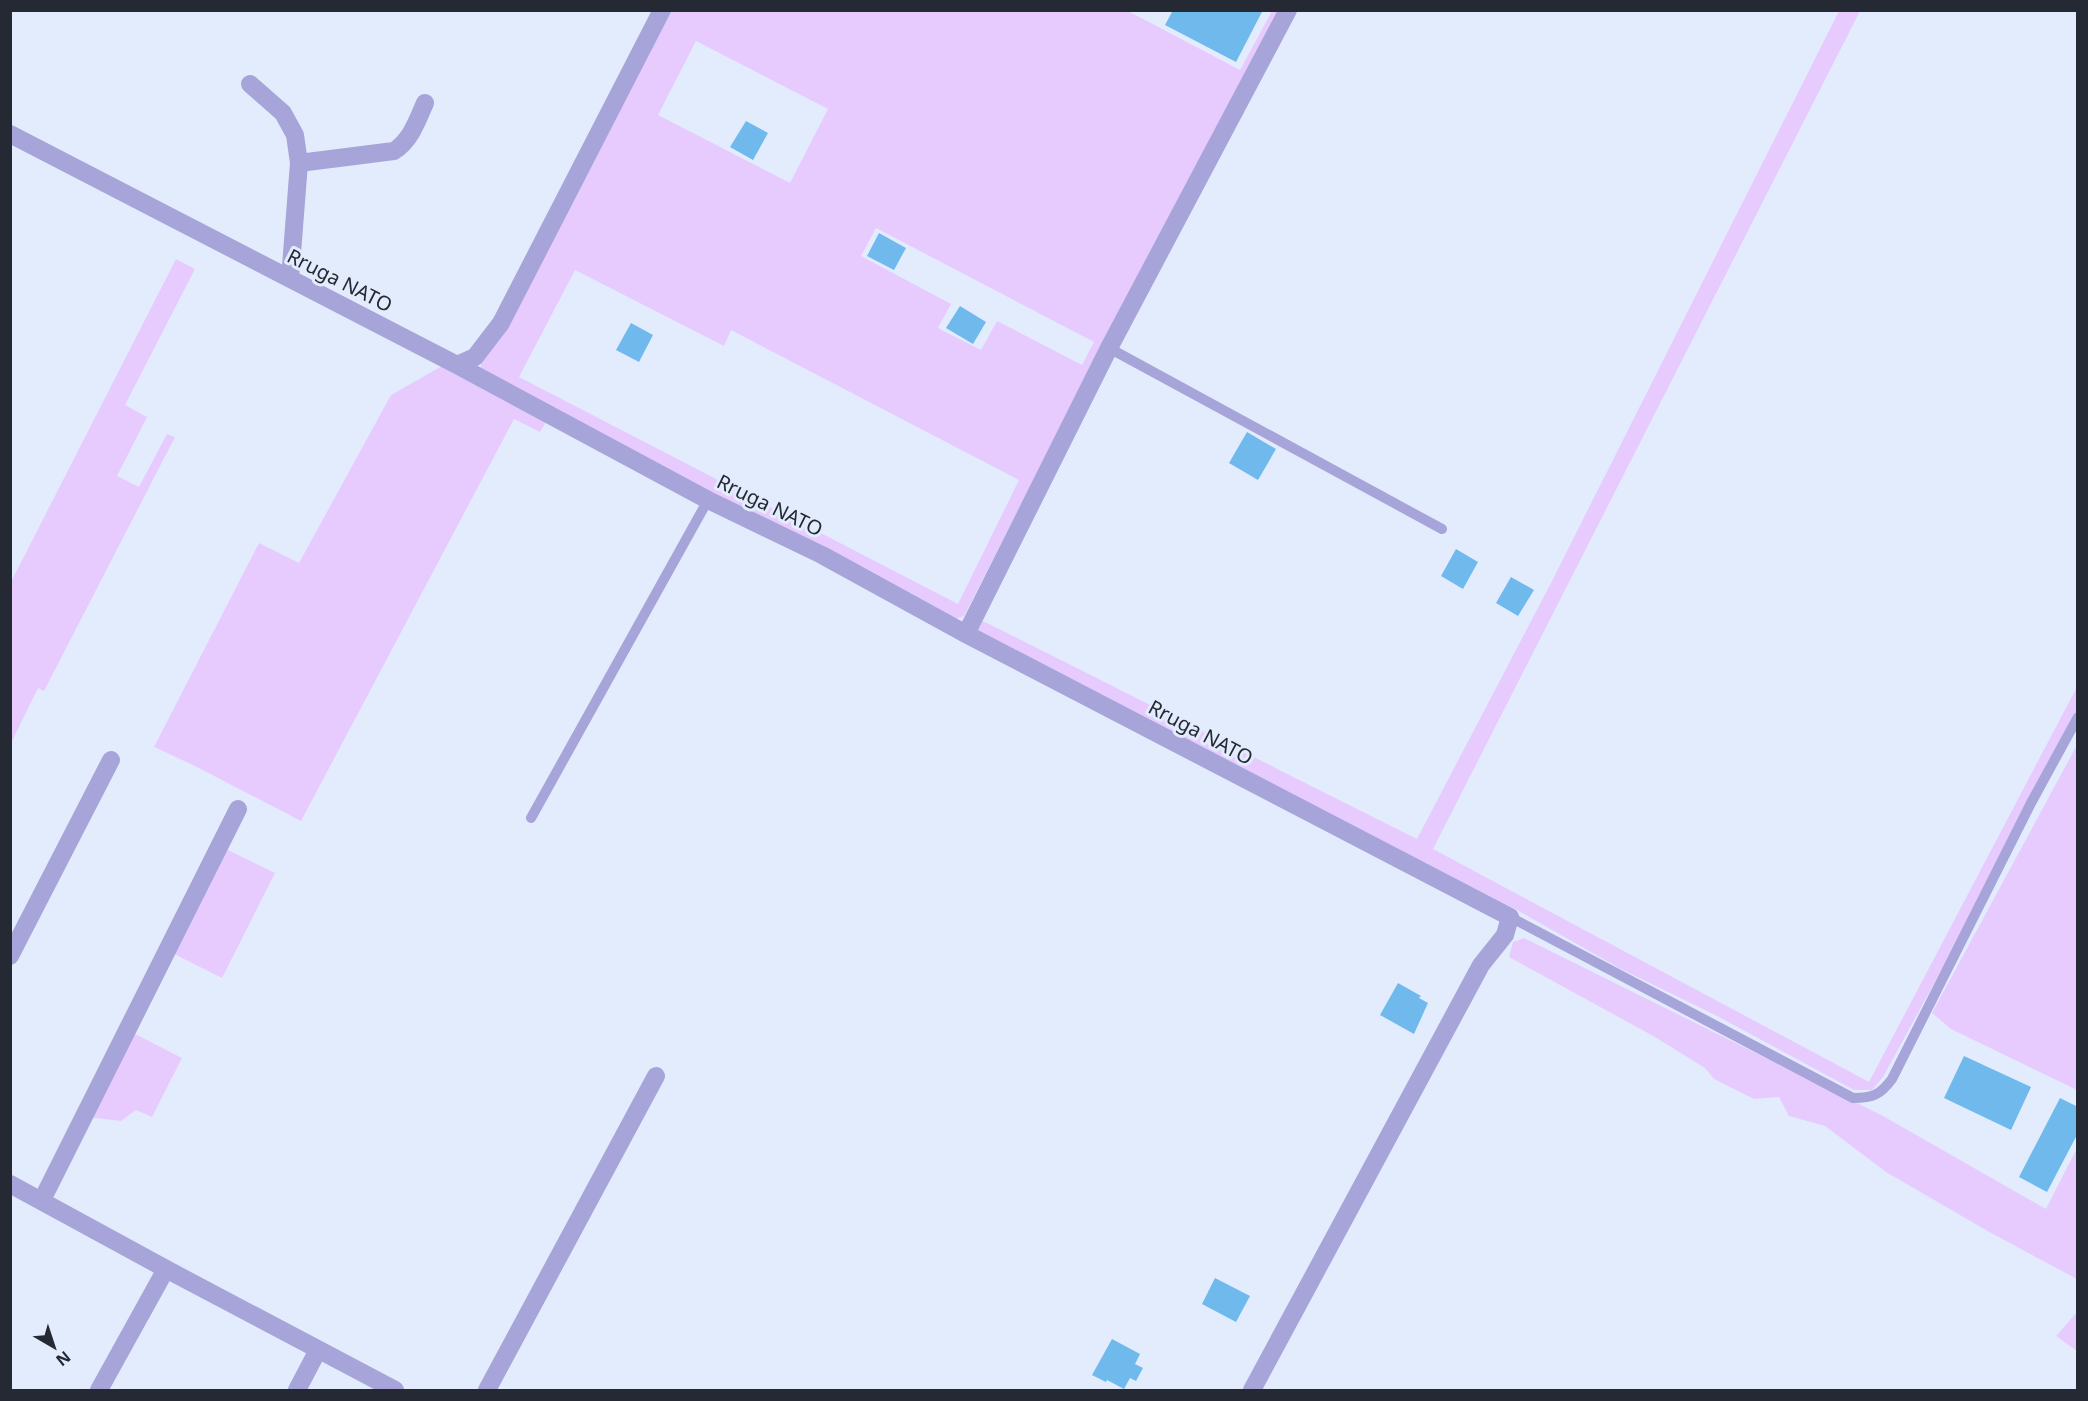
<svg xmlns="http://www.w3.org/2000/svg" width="2088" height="1401" viewBox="0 0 2088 1401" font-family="'Noto Sans',sans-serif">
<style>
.green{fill:#e7cbff;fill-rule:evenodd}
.building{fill:#6fb9ed}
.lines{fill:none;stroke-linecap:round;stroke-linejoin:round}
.lane{stroke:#a6a4d8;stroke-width:10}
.street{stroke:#a6a4d8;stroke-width:18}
.labels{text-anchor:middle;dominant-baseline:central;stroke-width:6;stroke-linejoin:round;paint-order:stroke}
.street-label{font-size:20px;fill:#242933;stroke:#e3ecfd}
</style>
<rect width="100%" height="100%" fill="#e3ecfd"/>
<path class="green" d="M667 11H1128L1240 70 1272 11H1284L1102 345 964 616 953 620 481 372V361ZM696 41 828 109 790 183 658 115ZM876 228 1094 342 1082 365 997 321 981 350 938 328 951 304 861 256ZM575 270 724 346 731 330 1019 480 958 604 519 377Z
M1839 11H1860L1433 849 1869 1082 2077 687V710L2022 811 1960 936 1883 1077 1872 1090H1854L1719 1017 1619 968 1517 910 975 635 983 621 1417 839 1552 581Z
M176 259 195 269 125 405 147 417 117 476 139 487 167 434 175 437 44 691 38 688 11 743V582Z
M442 366 546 422 540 432 514 419 301 821 195 766 154 747 259 543 299 563 391 395Z
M2077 745 2078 1090H2077L1951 1029 1932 1013Z
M222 847 275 873 222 978 170 952Z
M1524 938 1883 1116 2046 1209 2077 1148V1279L1991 1233 1886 1172 1825 1126 1789 1116 1779 1097 1754 1099 1714 1079 1705 1068 1655 1037 1509 957 1513 942Z
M131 1032 182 1058 152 1117 136 1110 121 1121 88 1117Z
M2077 1312V1351L2056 1336Z"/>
<path class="building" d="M1173 10H1263L1236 62 1165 25Z
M746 121 768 133 753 160 730 147Z
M879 233 906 248 894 270 867 256Z
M960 306 986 322 973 344 946 328Z
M631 323 653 335 639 362 616 350Z
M1247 432 1276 449 1258 480 1229 463Z
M1456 549 1478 562 1463 589 1441 576Z
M1511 577 1534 590 1518 616 1496 603Z
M1398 983 1421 996 1419 998 1428 1003 1414 1034 1380 1015Z
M1964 1056 2031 1087 2011 1130 1944 1098Z
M2060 1098 2078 1107V1133L2047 1192 2019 1177Z
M1215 1278 1250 1296 1236 1322 1202 1304Z
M1112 1339 1140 1354 1135 1364 1143 1368 1136 1381 1130 1378 1124 1389 1107 1380 1106 1382 1092 1375Z"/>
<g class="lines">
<path class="lane" d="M1109 348 1442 529
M531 818 708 500
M1510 917 1853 1098C1873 1098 1880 1095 1892 1079L2031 803 2078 717"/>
<path class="street" d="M250 84 283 113 295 135 299 163 290 279
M10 134 457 365 708 500 822 555 966 634 1510 917 1505 935 1481 965 1252 1390
M299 163 394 151C411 140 417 121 425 103
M457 365 475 357 501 323 662 10
M966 634 1109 348 1288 10
M10 956 111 760
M10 1184 166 1269 395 1390
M42 1200 238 809
M99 1390 166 1269
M297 1390 318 1350
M487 1390 656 1076"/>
</g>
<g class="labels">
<g class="street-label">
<text transform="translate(340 280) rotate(27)">Rruga NATO</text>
<text transform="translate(770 505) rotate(26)">Rruga NATO</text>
<text transform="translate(1201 732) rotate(28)">Rruga NATO</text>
</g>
</g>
<rect width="2088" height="1401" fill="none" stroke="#242933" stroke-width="24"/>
<g transform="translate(54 1347) rotate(141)" stroke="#e3ecfd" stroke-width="4.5" paint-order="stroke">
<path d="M0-4.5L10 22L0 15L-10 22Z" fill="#242933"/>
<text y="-9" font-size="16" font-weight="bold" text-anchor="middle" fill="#242933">N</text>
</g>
</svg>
